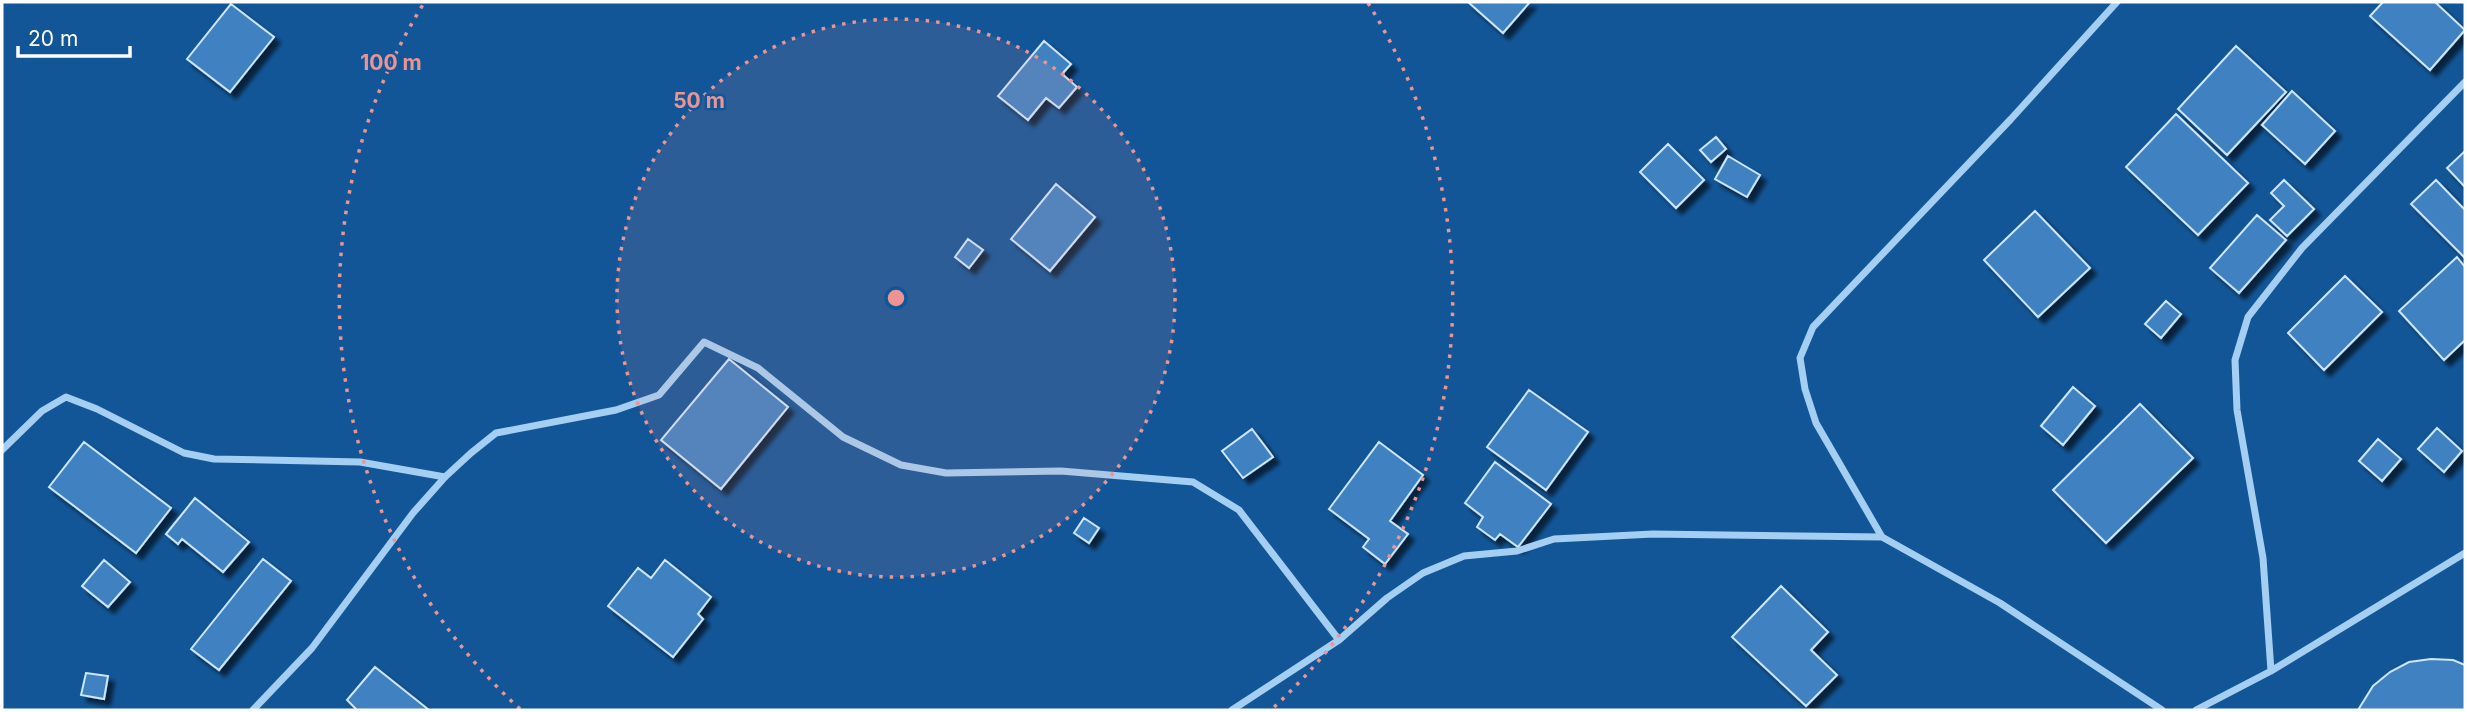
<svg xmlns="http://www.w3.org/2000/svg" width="2467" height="712" viewBox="0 0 2467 712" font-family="Inter,sans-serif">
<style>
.building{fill:#4082c1;stroke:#cde6fd;stroke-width:2;filter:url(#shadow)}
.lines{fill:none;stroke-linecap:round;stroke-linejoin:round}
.street{stroke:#a5cef3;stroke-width:7}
.ring{fill:none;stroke:#ea9494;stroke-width:3.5;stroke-dasharray:3.5 7}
.centre{fill:#ea9494;stroke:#135698;stroke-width:3.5}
.ring-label{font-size:21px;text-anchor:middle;font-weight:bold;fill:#ea9494;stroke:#135698;stroke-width:5;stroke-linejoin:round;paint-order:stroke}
</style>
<defs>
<filter id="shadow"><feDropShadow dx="6" dy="6" stdDeviation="2" flood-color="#0009"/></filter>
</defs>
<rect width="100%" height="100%" fill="#135698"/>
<path class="building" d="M1468 2H1530L1503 33Z
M2383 2H2435L2465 30 2430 70 2370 16Z
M231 4 274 37 230 92 187 59Z
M1044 41 1071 64 1062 74 1077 87 1059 108 1046 98 1028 120 998 96Z
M2236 46 2286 92 2227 155 2178 109Z
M2292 91 2335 131 2305 164 2262 125Z
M2176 114 2248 183 2198 235 2126 167Z
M1716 137 1726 149 1711 162 1700 150Z
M1668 144 1704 180 1676 208 1640 172Z
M2465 151V187L2447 168Z
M1728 156 1760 175 1747 197 1715 179Z
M2284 180 2314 209 2287 236 2270 220 2284 206 2271 193Z
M2436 180 2465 210V258L2411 204Z
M1056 184 1095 217 1050 271 1011 239Z
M2035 211 2090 268 2038 317 1984 260Z
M2257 215 2286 240 2239 293 2210 268Z
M968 239 983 250 969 268 955 257Z
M2457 257 2465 267V340L2444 360 2399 311Z
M2345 276 2382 312 2324 370 2288 333Z
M2166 301 2181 314 2161 338 2145 324Z
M729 359 788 407 721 489 661 440Z
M2073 387 2095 406 2063 445 2041 426Z
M1529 390 1588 432 1546 490 1487 447Z
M2140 404 2193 458 2106 543 2053 490Z
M2437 428 2462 451 2444 472 2418 449Z
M1252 429 1273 457 1243 478 1222 451Z
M2378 439 2401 459 2382 481 2359 461Z
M84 442 171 508 136 553 49 487Z
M1379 442 1423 475 1390 521 1408 534 1385 564 1363 547 1369 539 1329 509Z
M1495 462 1551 504 1518 547 1500 534 1495 540 1477 527 1483 517 1465 503Z
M195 498 249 542 223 572 182 539 178 544 166 534Z
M1084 518 1099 528 1089 543 1074 533Z
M263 559 291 581 219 670 191 649Z
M104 560 130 582 108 607 82 586Z
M665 560 711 597 698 614 703 619 673 657 608 606 638 568 651 578Z
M1781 586 1828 632 1811 650 1837 675 1806 706 1732 637Z
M2431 659 2453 660 2465 665V710H2315H2358L2373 686 2390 672 2409 662Z
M375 667 429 710H357L347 700Z
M86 673 108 676 104 699 81 695Z"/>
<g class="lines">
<path class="street" d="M2 450 42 411 66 397 97 409 184 453 214 459 360 462 445 477
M1882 537 1816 423 1805 389 1800 358 1813 327 2011 119 2117 2
M2271 671 2263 558 2237 410 2235 360 2248 317 2302 248 2465 82
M253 710 312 648 413 513 445 477 471 453 496 433 616 410 659 395 704 342 758 368 843 437 901 465 946 473 1061 471 1193 482 1239 510 1339 640
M1232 710 1339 640 1387 598 1423 573 1464 556 1517 551 1554 539 1653 534 1882 537 2000 603 2162 710
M2196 710 2271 671 2465 553"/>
</g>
<circle cx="896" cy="298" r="279" fill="#ea9494" fill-opacity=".12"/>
<g class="ring">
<circle cx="896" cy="298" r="279"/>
<path d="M520 709A557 557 0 0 1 424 3M1368 3A557 557 0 0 1 1272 709"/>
</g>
<circle cx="896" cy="298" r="10" class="centre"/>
<g class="ring-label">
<text x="391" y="70">100 m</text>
<text x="699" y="108">50 m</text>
</g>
<rect width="2467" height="712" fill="none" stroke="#ffffff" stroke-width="7"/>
<path d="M18 46v10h112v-10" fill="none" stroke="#ffffff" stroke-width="3.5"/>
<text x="28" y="46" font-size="21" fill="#ffffff" stroke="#135698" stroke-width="5" paint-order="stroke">20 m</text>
</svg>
